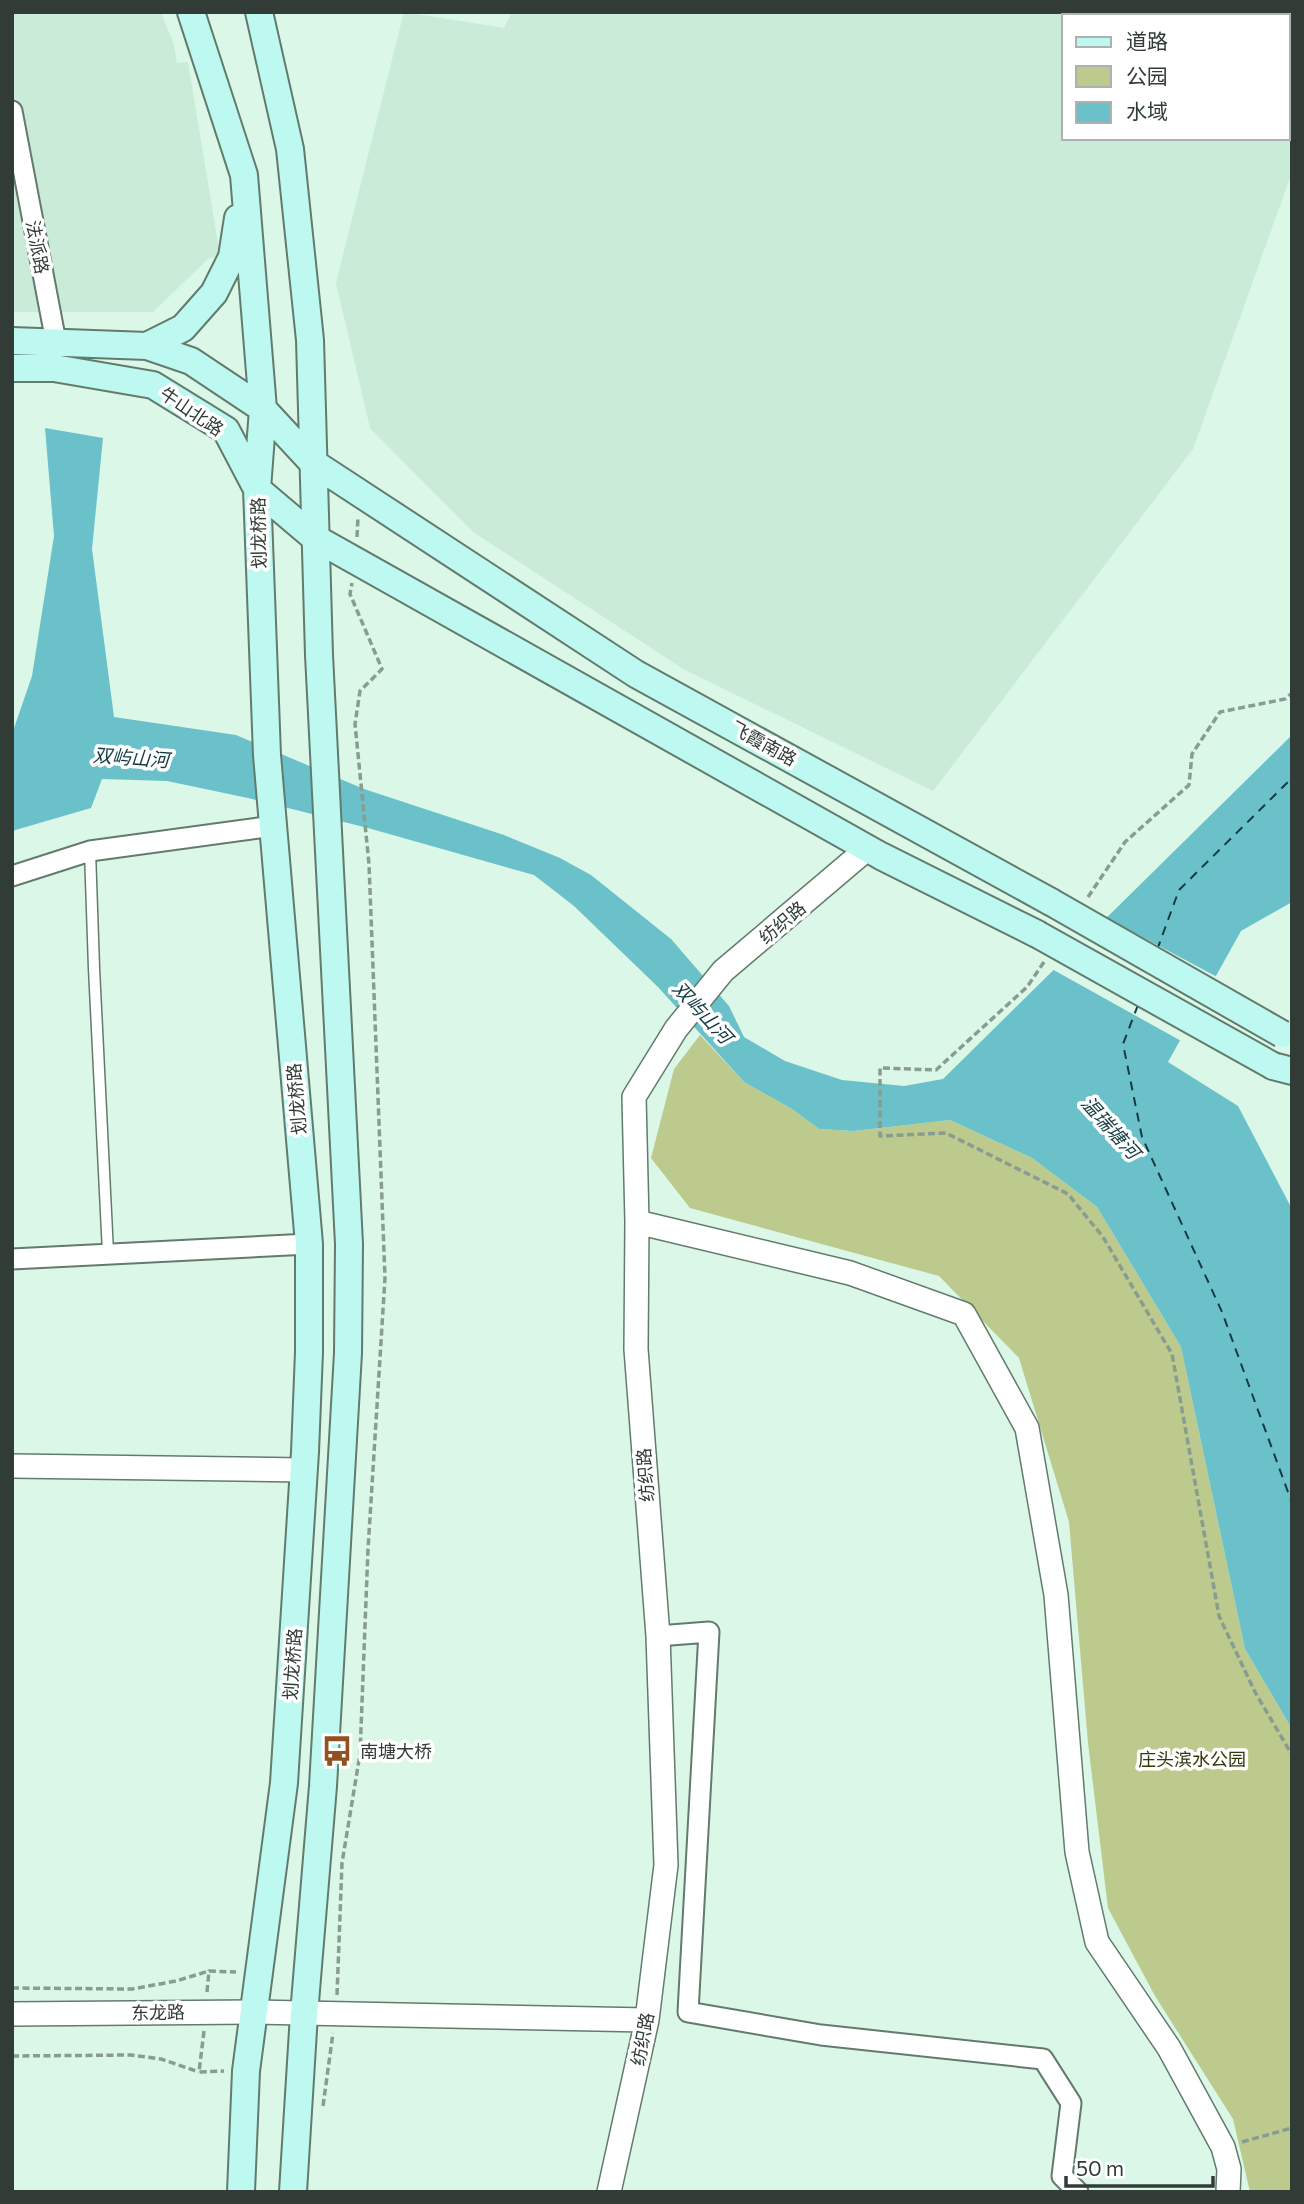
<svg xmlns="http://www.w3.org/2000/svg" width="1304" height="2204" viewBox="0 0 1304 2204" font-family="Commissioner,'Noto Sans SC',sans-serif">
<style>
.built{fill:#c9ebd7;fill-rule:evenodd}
.green{fill:#bdca8d}
.water{fill:#6ac1c9}
.pier{fill:#dbf7e7}
.lines{fill:none;stroke-linecap:round;stroke-linejoin:round}
.ferry{stroke:#123c40;stroke-width:2;stroke-dasharray:9 7;stroke-linecap:butt}
.service-casing{stroke:#627b6d;stroke-width:13}
.minor-casing{stroke:#627b6d;stroke-width:23}
.tertiary-casing{stroke:#627b6d;stroke-width:26}
.secondary-casing{stroke:#627b6d;stroke-width:30}
.path{stroke:#889c91;stroke-width:3.5;stroke-dasharray:7 3.5;stroke-linecap:butt}
.service{stroke:#fff;stroke-width:10}
.minor{stroke:#fff;stroke-width:19}
.tertiary{stroke:#fff;stroke-width:23}
.secondary{stroke:#bdf8f1;stroke-width:26}
.secondary-bridge-casing{stroke:#627b6d;stroke-width:30;stroke-linecap:butt}
.secondary-bridge{stroke:#bdf8f1;stroke-width:26}
.labels{text-anchor:middle;dominant-baseline:central;stroke-width:7;stroke-linejoin:round;paint-order:stroke}
.street-label{font-size:18px;fill:#313c36;stroke:#fff}
.poi-label{font-size:18px;fill:#313c36;stroke:#fff;text-anchor:start}
.park-label{font-size:18px;fill:#323908;stroke:#fff}
.water-label{font-size:19px;font-style:italic;fill:#123c40;stroke:#fff}
</style>
<rect width="100%" height="100%" fill="#dbf7e7"/>
<path class="built" d="M12 12H161L173 42 177 63 188 62 220 256 209 258 153 312H12Z
M404 12 504 28 512 12H1292V172L1193 449 933 791 685 670 473 532 370 428 336 283ZM1064 16H1288V138H1064Z"/>
<path class="green" d="M700 1035 744 1082 792 1109 819 1129 854 1131 950 1120 1032 1158 1097 1207 1181 1347 1245 1649 1292 1729V2192H1250L1233 2119 1155 1996 1108 1908 1088 1743 1069 1522 1019 1358 939 1276 690 1208 651 1158 674 1069Z"/>
<path class="water" d="M45 428 103 438 92 549 114 717 236 735 364 789 504 835 560 858 591 875 671 939 729 1006 744 1037 785 1061 842 1080 904 1086 943 1079 1292 735V902L1241 931 1168 1062 1238 1106 1292 1209V1729L1245 1649 1181 1347 1097 1207 1032 1158 950 1120 854 1131 819 1129 792 1109 744 1082 658 987 574 906 534 875 368 828 248 798 167 781 102 779 91 808 12 831V734L32 676 54 536Z"/>
<path class="pier" d="M1103 916 1219 978 1183 1042 1050 968Z"/>
<g class="lines">
<path class="ferry" d="M1157 950 1179 890 1292 778
M1138 1005 1123 1044 1142 1137 1222 1312 1292 1503"/>
<defs>
<path id="service" d="M90 851 94 968 108 1253"/>
<path id="minor" d="M12 111 56 342
M12 876 90 851 273 826
M12 1259 309 1244
M658 1636 709 1632 688 2012 821 2035 1043 2059 1071 2103 1062 2176 1078 2192"/>
<path id="tertiary" d="M637 1222 850 1273 964 1314 1027 1428 1056 1595 1077 1852 1097 1942 1169 2048 1223 2147 1229 2169 1228 2192
M12 1466 304 1470
M12 2014 253 2012 647 2020
M609 2192 647 2020 666 1865 658 1636 636 1349 637 1222 634 1097 676 1029 723 971 868 848"/>
<path id="secondary" d="M191 12 244 175 263 409 257 489 267 755 309 1244V1352L305 1452 284 1783 246 2071 241 2192
M259 12 290 149 310 340 319 655 349 1244 348 1353 323 1786 304 2014 293 2192
M12 341 147 346 191 361 263 409 312 462 636 674 1051 902
M147 346 183 328 214 293 232 257 238 218
M12 368H54L153 385 226 430 257 489 315 538 881 856 1037 934
M1273 1066 1292 1071"/>
</defs>
<use href="#service" class="service-casing"/>
<use href="#minor" class="minor-casing"/>
<use href="#tertiary" class="tertiary-casing"/>
<use href="#secondary" class="secondary-casing"/>
<path class="path" d="M357 537 358 517
M1088 897 1125 842 1189 785 1192 754 1220 712 1285 699 1292 693
M1044 962 1027 987 936 1070 880 1068V1136L946 1133 1068 1194 1103 1237 1172 1354 1219 1616 1255 1692 1292 1755
M12 1988 132 1989 176 1981 209 1971
M207 1992 209 1971 236 1972
M337 1995 342 1863 360 1754 368 1549 385 1278 369 864 355 724 360 691 382 669 350 594 352 583
M204 2031 199 2072 224 2071
M12 2056 131 2055 161 2059 199 2072
M323 2106 333 2033
M1242 2142 1292 2128"/>
<use href="#service" class="service"/>
<use href="#minor" class="minor"/>
<use href="#tertiary" class="tertiary"/>
<use href="#secondary" class="secondary"/>
<defs>
<path id="secondary-bridge" d="M1051 902 1282 1034
M1037 934 1273 1066"/>
</defs>
<use href="#secondary-bridge" class="secondary-bridge-casing"/>
<use href="#secondary-bridge" class="secondary-bridge"/>
</g>
<defs>
<symbol id="bus-bare" viewBox="-9 -9 18 18"><path d="M-5-6H5V4H4V6H2V4H-2V6H-4V4H-5ZM-3.5-4V0h7V-4ZM-3.5 1.2v1.5H-2V1.2ZM2 1.2v1.5H3.5V1.2Z" fill="#935120" stroke="#fff" stroke-width="2.5" paint-order="stroke"/></symbol>
</defs>
<g fill-rule="evenodd">
<use href="#bus-bare" x="315" y="1729" width="44" height="44"/>
</g>
<g class="labels">
<g class="street-label">
<text transform="translate(38 247) rotate(79)">法派路</text>
<text transform="translate(192 411) rotate(34)">牛山北路</text>
<text transform="translate(258 533) rotate(-91)">划龙桥路</text>
<text transform="translate(764 743) rotate(29)">飞霞南路</text>
<text transform="translate(782 922) rotate(-40)">纺织路</text>
<text transform="translate(296 1099) rotate(-95)">划龙桥路</text>
<text transform="translate(645 1475) rotate(-94)">纺织路</text>
<text transform="translate(292 1664) rotate(-86)">划龙桥路</text>
<text transform="translate(158 2012) rotate(-1)">东龙路</text>
<text transform="translate(642 2039) rotate(-79)">纺织路</text>
</g>
<g class="poi-label">
<text x="360" y="1751">南塘大桥</text>
</g>
<g class="park-label">
<text x="1192" y="1759">庄头滨水公园</text>
</g>
<g class="water-label">
<text transform="translate(131 757) rotate(4)">双屿山河</text>
<text transform="translate(703 1012) rotate(47)">双屿山河</text>
<text transform="translate(1111 1127) rotate(48)">温瑞塘河</text>
</g>
</g>
<rect width="1304" height="2204" fill="none" stroke="#313c36" stroke-width="28"/>
<rect x="1062" y="14" width="228" height="126" fill="#ffffff" stroke="#adb1af" stroke-width="2"/>
<rect x="1076" y="37" width="35" height="10" fill="#bdf8f1" stroke="#adb1af" stroke-width="2"/>
<text x="1126" y="49" font-size="21" fill="#313c36">道路</text>
<rect x="1076" y="66" width="35" height="21" fill="#bdca8d" stroke="#adb1af" stroke-width="2"/>
<text x="1126" y="84" font-size="21" fill="#313c36">公园</text>
<rect x="1076" y="102" width="35" height="21" fill="#6ac1c9" stroke="#adb1af" stroke-width="2"/>
<text x="1126" y="119" font-size="21" fill="#313c36">水域</text>
<path d="M1066 2176v10h147v-10" fill="none" stroke="#313c36" stroke-width="3.5"/>
<text x="1076" y="2176" font-size="21" fill="#313c36" stroke="#ffffff" stroke-width="5" paint-order="stroke">50 m</text>
</svg>
